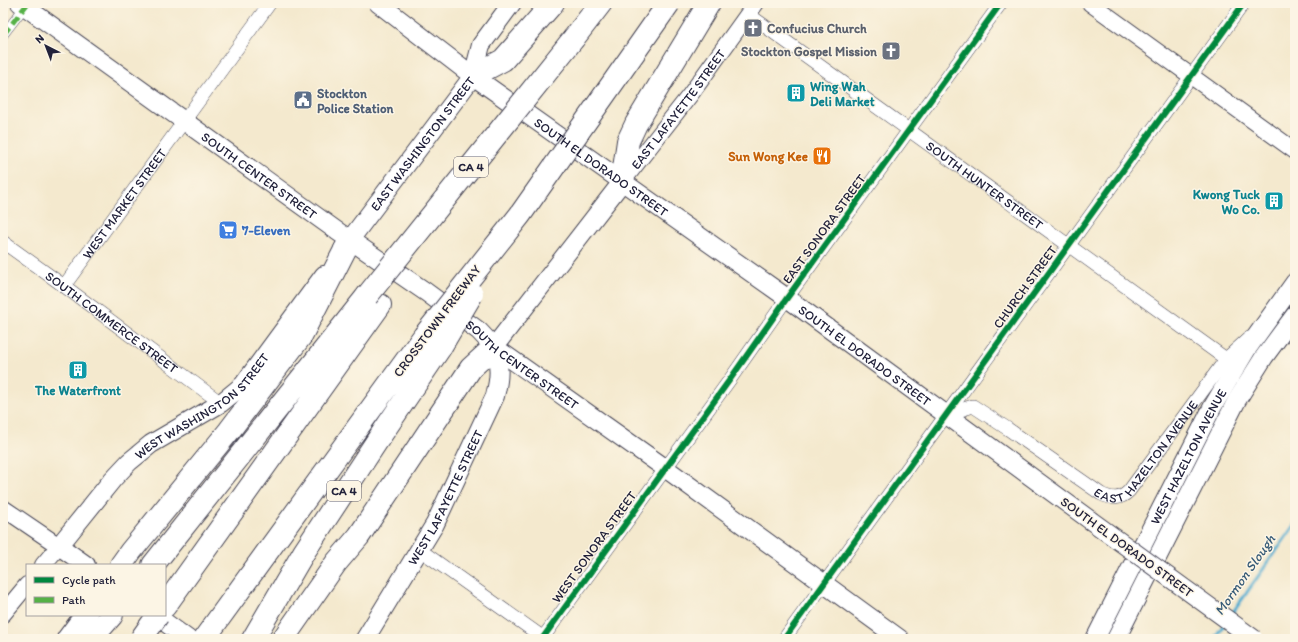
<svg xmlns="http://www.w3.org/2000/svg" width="1298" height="642" viewBox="0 0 1298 642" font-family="Itim,sans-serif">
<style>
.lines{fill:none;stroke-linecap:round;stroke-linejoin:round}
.stream{stroke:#52add0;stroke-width:3.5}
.pedestrian-casing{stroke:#424051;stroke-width:10}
.minor-casing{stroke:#424051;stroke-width:14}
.tertiary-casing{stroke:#424051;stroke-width:18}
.secondary-casing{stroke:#424051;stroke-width:20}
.motorway-casing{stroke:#424051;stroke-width:24}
.pedestrian{stroke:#fff;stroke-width:9}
.minor{stroke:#fff;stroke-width:13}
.tertiary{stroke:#fff;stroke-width:16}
.secondary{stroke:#fff;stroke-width:18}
.motorway{stroke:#fff;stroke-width:22}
.secondary-bridge-casing{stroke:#424051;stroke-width:20;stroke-linecap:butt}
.motorway-bridge-casing{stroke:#424051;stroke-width:24;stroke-linecap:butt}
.secondary-bridge{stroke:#fff;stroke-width:18}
.motorway-bridge{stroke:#fff;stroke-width:22}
.quiet{stroke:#55b146;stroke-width:5;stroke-dasharray:10 5;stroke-linecap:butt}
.cycleway-casing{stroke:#fcf5e5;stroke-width:8}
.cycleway{stroke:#00873e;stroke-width:6}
.labels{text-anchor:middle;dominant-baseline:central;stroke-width:3;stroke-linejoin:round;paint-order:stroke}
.shield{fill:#fcf5e5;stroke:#63616e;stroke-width:1}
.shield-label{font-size:12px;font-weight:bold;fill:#22223b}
.worship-label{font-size:13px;font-weight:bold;fill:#5b616d;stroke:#fcf5e5;text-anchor:start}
.culture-label{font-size:13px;font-weight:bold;fill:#0d838f;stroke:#fcf5e5;text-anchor:start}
.service-label{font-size:13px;font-weight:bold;fill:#4e5e75;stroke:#fcf5e5;text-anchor:start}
.street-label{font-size:13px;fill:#22223b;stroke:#fcf5e5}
.food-label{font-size:13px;font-weight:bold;fill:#c56008;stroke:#fcf5e5;text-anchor:end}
.shop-label{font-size:13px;font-weight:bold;fill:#366cbe;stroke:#fcf5e5;text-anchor:start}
.water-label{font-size:14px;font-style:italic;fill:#355a77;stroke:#fcf5e5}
</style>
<rect width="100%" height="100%" fill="#fcf5e5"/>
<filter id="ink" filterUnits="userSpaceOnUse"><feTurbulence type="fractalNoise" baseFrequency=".025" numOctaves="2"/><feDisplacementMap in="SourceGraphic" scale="8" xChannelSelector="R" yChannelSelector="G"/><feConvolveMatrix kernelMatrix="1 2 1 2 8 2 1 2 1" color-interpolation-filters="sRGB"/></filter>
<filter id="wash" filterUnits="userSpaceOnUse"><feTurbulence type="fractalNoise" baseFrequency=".012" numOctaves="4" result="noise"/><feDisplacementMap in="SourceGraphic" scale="16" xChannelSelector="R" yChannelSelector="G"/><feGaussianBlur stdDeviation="0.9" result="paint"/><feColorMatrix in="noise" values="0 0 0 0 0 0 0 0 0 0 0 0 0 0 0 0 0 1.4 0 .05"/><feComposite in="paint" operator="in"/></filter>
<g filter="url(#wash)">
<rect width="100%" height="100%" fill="#f4e9ce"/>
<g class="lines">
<path class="stream" d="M1231 615 1295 524
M1214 639 1225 623"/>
</g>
</g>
<g filter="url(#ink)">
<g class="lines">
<defs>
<path id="pedestrian" d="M3 35 27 4"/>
<g id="minor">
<path id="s1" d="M748 14 1226 359 1230 377"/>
<path id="s2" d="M3 242 64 286 221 403"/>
<path id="s3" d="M64 286 270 3"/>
<path id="s4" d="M945 415 973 406 1008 429 1101 494C1112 499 1120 500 1129 491L1226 359 1249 338"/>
<path d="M420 550 545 639"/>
<path d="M542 639 731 378 787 298 1001 3"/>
<path d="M784 639 1244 3"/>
</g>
<g id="tertiary">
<path d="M1090 3 1295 151"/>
<path id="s5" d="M622 182 690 95 756 3"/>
<path d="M3 508 59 546 43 565"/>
<path d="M3 614 27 585"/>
</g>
<g id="secondary">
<path id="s6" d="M20 3 337 231 426 292 479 331 494 347 665 468 900 639"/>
<path id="s7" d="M378 3 473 76 787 298 1090 520"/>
<path id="s8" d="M343 249 473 76 481 45 512 3"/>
<path d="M494 347 622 182"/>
<path id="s9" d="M86 565 59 546 113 479 129 462 151 444 221 403 243 385 324 275"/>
<path d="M155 615 188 639"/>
<path id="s10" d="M365 639 435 524 495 396C500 376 500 367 494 347"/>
<path id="s11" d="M1095 639 1213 406 1247 349 1295 282"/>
<path d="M1116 639 1237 400 1264 357 1295 315"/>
</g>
<path id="motorway" d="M574 38 601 3
M473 76 503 60 553 3
M622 182 628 141 636 124 709 3
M121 565 131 551 229 431 301 336 350 240
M153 565 367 296
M165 606 380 305
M68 639 86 615
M91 639 112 615
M204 639 424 336
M253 639 304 552 377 441 440 348
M283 639 336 563 359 536 471 368 494 347"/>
</defs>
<use href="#pedestrian" class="pedestrian-casing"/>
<use href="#minor" class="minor-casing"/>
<use href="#tertiary" class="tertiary-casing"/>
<use href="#secondary" class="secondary-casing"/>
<use href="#motorway" class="motorway-casing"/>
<use href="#pedestrian" class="pedestrian"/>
<use href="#minor" class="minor"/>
<use href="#tertiary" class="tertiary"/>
<use href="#secondary" class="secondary"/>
<use href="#motorway" class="motorway"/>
<defs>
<path id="secondary-bridge" d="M1090 520 1254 639"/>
<path id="motorway-bridge" d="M367 296 574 38
M424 336 520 215 669 3
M440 348 472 294
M141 639 158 615"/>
</defs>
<use href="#secondary-bridge" class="secondary-bridge-casing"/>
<use href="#motorway-bridge" class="motorway-bridge-casing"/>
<use href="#secondary-bridge" class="secondary-bridge"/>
<use href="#motorway-bridge" class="motorway-bridge"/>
<path class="quiet" d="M3 35 28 3"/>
<defs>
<path id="cycleway" d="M542 639 731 378 787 298 1001 3
M784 639 1244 3"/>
</defs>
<use href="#cycleway" class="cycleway-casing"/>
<use href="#cycleway" class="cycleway"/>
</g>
</g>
<defs>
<symbol id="church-square" viewBox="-11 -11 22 22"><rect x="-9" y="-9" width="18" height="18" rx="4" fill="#6b7280" stroke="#fcf5e5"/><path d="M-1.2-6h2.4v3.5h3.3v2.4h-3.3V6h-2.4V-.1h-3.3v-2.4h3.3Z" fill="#fff"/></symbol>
<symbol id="building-square" viewBox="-11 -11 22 22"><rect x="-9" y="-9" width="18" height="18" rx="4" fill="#0f9aa8" stroke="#fcf5e5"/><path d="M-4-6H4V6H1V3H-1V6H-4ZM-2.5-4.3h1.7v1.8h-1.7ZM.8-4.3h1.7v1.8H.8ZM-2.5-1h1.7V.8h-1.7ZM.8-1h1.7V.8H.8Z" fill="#fff"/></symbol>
<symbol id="civic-square" viewBox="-11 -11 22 22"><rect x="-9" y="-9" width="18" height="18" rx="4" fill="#5c6f8a" stroke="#fcf5e5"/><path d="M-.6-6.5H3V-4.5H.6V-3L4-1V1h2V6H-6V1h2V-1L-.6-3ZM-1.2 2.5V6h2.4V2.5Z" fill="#fff"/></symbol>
<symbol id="restaurant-square" viewBox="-11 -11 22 22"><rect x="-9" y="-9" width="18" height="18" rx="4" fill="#e8710a" stroke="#fcf5e5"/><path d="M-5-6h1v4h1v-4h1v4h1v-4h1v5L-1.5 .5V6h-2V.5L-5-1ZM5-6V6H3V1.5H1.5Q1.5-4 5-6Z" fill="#fff"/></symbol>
<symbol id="supermarket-square" viewBox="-11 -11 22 22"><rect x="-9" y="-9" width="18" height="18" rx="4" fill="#3f7fe0" stroke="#fcf5e5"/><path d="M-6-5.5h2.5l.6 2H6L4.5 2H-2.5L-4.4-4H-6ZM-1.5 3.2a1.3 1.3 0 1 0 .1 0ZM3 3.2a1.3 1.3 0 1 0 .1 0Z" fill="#fff"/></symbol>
</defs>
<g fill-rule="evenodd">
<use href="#church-square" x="742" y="17" width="22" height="22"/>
<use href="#church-square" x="880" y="40" width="22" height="22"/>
<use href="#building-square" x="785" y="82" width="22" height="22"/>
<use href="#civic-square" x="292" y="89" width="22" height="22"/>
<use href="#restaurant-square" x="811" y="145" width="22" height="22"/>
<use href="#building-square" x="1263" y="190" width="22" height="22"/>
<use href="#supermarket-square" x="217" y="219" width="22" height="22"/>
<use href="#building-square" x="67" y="359" width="22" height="22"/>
</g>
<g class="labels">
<g class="shield">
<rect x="454" y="157" width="34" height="20" rx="3"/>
<rect x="327" y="481" width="34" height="20" rx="3"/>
</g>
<g class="shield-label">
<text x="471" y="167">CA 4</text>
<text x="344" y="491">CA 4</text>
</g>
<g class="worship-label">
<text x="767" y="28">Confucius Church</text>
<text x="877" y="51" text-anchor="end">Stockton Gospel Mission</text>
</g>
<g class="culture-label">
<text x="810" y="86">Wing Wah<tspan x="810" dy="15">Deli Market</tspan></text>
<text x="1260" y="194" text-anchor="end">Kwong Tuck<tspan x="1260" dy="15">Wo Co.</tspan></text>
<text x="78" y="390" text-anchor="middle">The Waterfront</text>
</g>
<g class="service-label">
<text x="317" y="93">Stockton<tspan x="317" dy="15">Police Station</tspan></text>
</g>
<g class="street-label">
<text stroke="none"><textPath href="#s5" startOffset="92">EAST LAFAYETTE STREET</textPath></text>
<text stroke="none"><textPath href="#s8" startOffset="132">EAST WASHINGTON STREET</textPath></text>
<text stroke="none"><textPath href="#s7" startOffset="277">SOUTH EL DORADO STREET</textPath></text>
<text stroke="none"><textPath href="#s6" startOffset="295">SOUTH CENTER STREET</textPath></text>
<text stroke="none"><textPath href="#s1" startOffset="292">SOUTH HUNTER STREET</textPath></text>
<text stroke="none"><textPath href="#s3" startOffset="102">WEST MARKET STREET</textPath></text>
<text transform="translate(824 229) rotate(-54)">EAST SONORA STREET</text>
<text transform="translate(1025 287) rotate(-54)">CHURCH STREET</text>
<text transform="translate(437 321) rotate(-53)">CROSSTOWN FREEWAY</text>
<text stroke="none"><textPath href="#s2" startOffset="135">SOUTH COMMERCE STREET</textPath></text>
<text stroke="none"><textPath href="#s7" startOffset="601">SOUTH EL DORADO STREET</textPath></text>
<text stroke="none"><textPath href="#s6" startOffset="619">SOUTH CENTER STREET</textPath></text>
<text stroke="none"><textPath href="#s9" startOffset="235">WEST WASHINGTON STREET</textPath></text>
<text stroke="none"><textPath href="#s4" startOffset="252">EAST HAZELTON AVENUE</textPath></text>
<text stroke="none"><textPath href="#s11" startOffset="205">WEST HAZELTON AVENUE</textPath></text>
<text stroke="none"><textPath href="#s10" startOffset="163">WEST LAFAYETTE STREET</textPath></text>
<text transform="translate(594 547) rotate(-54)">WEST SONORA STREET</text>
<text transform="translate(1127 547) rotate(36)">SOUTH EL DORADO STREET</text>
</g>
<g class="food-label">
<text x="808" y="156">Sun Wong Kee</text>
</g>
<g class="shop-label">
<text x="242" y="230">7-Eleven</text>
</g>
<g class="water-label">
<text transform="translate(1245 575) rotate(-55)">Mormon Slough</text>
</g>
</g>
<rect width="1298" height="642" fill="none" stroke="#fcf5e5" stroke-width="16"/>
<rect x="26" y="564" width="140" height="52" fill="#fcf5e5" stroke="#a5a1a1"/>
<rect x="34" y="577" width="20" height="6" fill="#00873e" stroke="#a5a1a1"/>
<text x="62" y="584" font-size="12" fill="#22223b">Cycle path</text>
<rect x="34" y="597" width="20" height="6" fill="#55b146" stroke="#a5a1a1"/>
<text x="62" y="604" font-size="12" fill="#22223b">Path</text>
<g transform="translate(46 46) rotate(318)" stroke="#fcf5e5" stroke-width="3" paint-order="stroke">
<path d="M0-3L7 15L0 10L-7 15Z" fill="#22223b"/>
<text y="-6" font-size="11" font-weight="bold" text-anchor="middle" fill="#22223b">N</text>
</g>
</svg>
